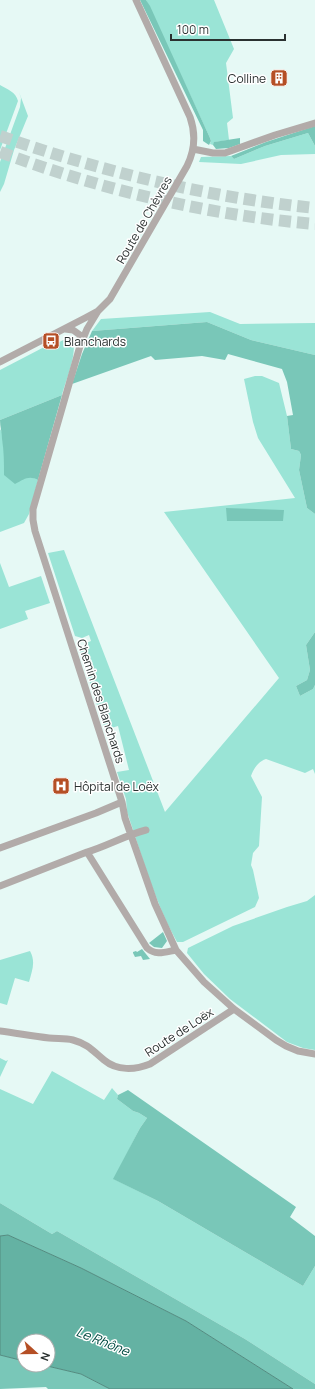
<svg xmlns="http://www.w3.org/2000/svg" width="315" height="1389" viewBox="0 0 315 1389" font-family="Manrope,sans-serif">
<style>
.green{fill:#9ae4d6}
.forest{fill:#79c7b8}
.water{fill:#64b2a3;stroke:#538b80}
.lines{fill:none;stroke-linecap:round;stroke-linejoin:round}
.highway-tunnel{stroke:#c0d1ce;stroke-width:12;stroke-dasharray:12 6;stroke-linecap:butt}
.street{stroke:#b2aba9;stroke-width:7}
.labels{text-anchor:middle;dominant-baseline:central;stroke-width:3;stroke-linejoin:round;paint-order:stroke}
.poi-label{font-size:12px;fill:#2a3130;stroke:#fff;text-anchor:start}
.street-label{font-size:12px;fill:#2a3130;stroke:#fff}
.water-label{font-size:13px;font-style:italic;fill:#034c43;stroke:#fff}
</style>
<rect width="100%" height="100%" fill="#e6f9f5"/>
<path class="green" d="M146 0H214L234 49 226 63 233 118 227 123 229 140 215 142 213 145 210 144 211 141 210 138Z
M0 85C7 89 16 92 18 101L0 150Z
M19 92 28 116 14 150 4 184 0 192V162L20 107 21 98Z
M308 133 315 146V154L281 155 241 164 199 162 201 157 231 156 234 159 265 146Z
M210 312 240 324 315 323V355L251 340 207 322 92 331 101 319Z
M68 338H71C80 348 65 382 62 395L0 420V370L50 344 57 343Z
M255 376H262L279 383 287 416 291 449 299 451 301 455 299 470 307 508 315 514V632L306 645 310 670 307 680 296 686 300 696 313 689 315 685V774L313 769 305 773 266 759C259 761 253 769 251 776L262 797 259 846 253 853 251 865 253 870 259 898 255 907 183 942H177C154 901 142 855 127 812L126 799 117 772 129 770 118 726 105 730 80 652 84 644 91 641 89 635 82 638 75 636 48 553 64 550 165 812 279 678 164 512 295 498 258 438 253 422 244 379Z
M0 429 2 432 3 443 27 477H32L38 480 29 514 24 523 0 532Z
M0 563 9 587 41 576 50 603 25 611 28 619 0 629Z
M315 895V1050L303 1048 287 1042 230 999 204 974 187 953 188 948 233 926 287 907 307 901Z
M30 951C36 962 32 971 29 982L15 978 7 1005 0 1003V960Z
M0 1058 6 1061 8 1060 0 1077Z
M52 1071 104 1100 112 1088 118 1095 117 1099 133 1111 139 1113 147 1118 140 1128 114 1179 158 1201 303 1286 315 1266V1384L245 1339 57 1231 52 1234 0 1203V1089L33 1104Z"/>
<path class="forest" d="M140 0H146L150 6 210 138 211 141 209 145 203 141V130Z
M315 126V146L308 133 265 146 234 159 231 156 266 142Z
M240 138V144L229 148 216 149 213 145 214 142Z
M207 322 251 340 315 355V514L307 508 299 470 301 455 299 451 291 449 287 416 293 415 287 382 282 369 228 354 225 360 202 356 155 360 151 356 72 384 82 354 92 331Z
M62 395 38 480C29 475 24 479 15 484L4 475C4 463 4 451 2 439 2 432 0 427 0 420Z
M226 508 284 510 283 521H227Z
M315 632V685L313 689 300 696 296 686 307 680 310 670 306 645Z
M163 932 167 941 162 948 154 947 149 943Z
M142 949 150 959 143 960 141 956 135 957 133 953V952L136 951 137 952Z
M128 1090 296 1207 290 1217 315 1236V1266L303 1286 158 1201 113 1179 140 1128 147 1118 139 1113 133 1111 117 1099 118 1095Z
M0 1203 52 1234 57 1231 245 1339 315 1384V1389H293L186 1321 81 1268 8 1235 0 1236Z
M0 1355 24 1361V1365H43L81 1374 110 1389H48L46 1387 0 1389Z"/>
<path class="water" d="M8 1235 81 1268 186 1321 293 1389H110L81 1374 43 1365H48V1341H24V1361L0 1355V1236Z"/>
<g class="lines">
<path class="highway-tunnel" d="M0 136C104 172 205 197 315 208
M0 152C102 190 207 215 315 224"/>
<path class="street" d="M193 149 213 153H225L275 135 315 123
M98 311 87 329 80 346 33 509V520L35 531 122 802 125 818 155 904 176 950 204 982 234 1009 276 1040 286 1046 298 1051 315 1054
M65 329 73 330 80 335 81 344
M0 362 85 318 98 311 110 299 187 166C195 150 196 134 190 117L136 0
M0 848 96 813 122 802
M87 852C107 846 126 835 146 830
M0 886 87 852 147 948C156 956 165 952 176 950
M0 1031C16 1033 32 1036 49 1038 57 1039 65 1038 73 1040 88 1044 93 1051 104 1060 117 1071 135 1070 150 1064L234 1009"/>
</g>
<defs>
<symbol id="building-square" viewBox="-11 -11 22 22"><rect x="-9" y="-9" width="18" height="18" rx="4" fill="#b54f25" stroke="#fff"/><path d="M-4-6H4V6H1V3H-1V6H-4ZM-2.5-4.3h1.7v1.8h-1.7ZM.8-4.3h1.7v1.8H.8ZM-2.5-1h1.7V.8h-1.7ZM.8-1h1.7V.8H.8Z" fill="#fff"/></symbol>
<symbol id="bus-square" viewBox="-11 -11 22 22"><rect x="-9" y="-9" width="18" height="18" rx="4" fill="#b54f25" stroke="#fff"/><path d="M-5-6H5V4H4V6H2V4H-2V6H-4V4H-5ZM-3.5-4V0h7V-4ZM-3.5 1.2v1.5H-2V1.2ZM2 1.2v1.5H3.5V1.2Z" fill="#fff"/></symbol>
<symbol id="hospital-square" viewBox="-11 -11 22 22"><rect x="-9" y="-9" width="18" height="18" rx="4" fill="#b54f25" stroke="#fff"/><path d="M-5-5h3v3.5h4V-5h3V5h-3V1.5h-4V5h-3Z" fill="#fff"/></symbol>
</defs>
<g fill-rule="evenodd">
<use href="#building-square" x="269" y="68" width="20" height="20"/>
<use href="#bus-square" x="41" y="331" width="20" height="20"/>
<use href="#hospital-square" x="51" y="776" width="20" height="20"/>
</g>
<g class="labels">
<g class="poi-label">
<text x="266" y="78" text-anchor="end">Colline</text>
<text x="64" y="341">Blanchards</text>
<text x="74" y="786">Hôpital de Loëx</text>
</g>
<g class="street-label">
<text transform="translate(144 220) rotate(-60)">Route de Chèvres</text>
<text transform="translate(101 701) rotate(72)">Chemin des Blanchards</text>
<text transform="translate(179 1032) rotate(-33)">Route de Loëx</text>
</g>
<g class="water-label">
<text transform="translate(103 1341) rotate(22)">Le Rhône</text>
</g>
</g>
<g transform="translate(36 1353) rotate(111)"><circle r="19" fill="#ffffff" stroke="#aaadac"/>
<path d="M0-3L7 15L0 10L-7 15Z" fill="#b54f25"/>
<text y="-6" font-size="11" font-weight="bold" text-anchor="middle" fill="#2a3130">N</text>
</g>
<path d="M171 34v6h114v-6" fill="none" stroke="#2a3130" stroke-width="2"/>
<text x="177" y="34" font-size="12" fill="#2a3130" stroke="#ffffff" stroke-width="3" paint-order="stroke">100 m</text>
</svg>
